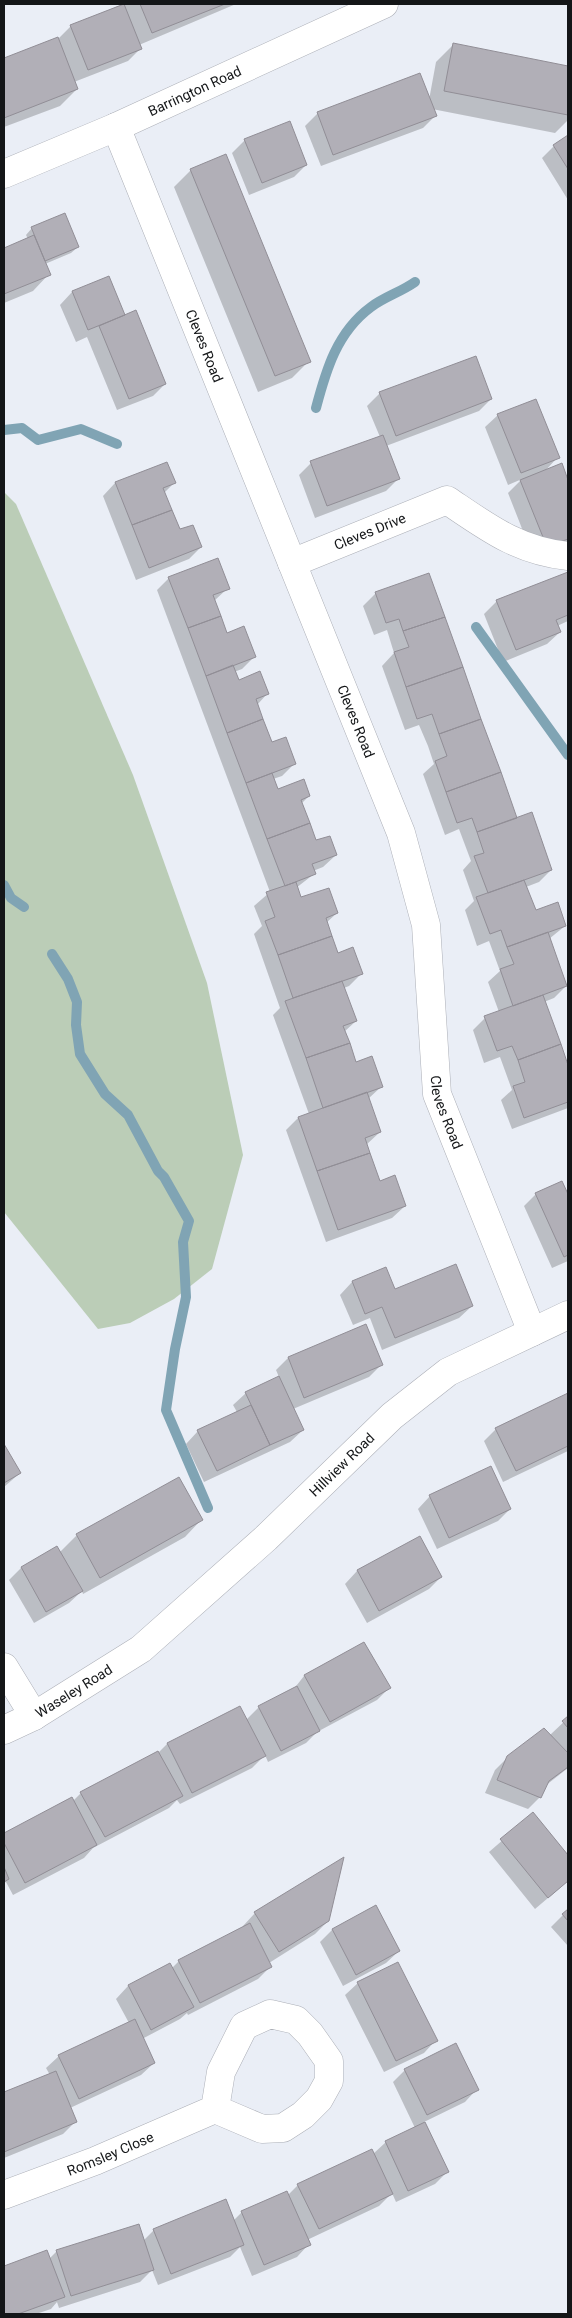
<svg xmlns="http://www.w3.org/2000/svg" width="572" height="2318" viewBox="0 0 572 2318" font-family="Roboto,sans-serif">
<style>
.green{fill:#bbcdb7}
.shadow{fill:#0003}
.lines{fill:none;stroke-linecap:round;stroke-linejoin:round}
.stream{stroke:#80a4b4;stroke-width:10}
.building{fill:#b1afb7;stroke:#918e96}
.minor-casing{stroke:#acafb7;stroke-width:29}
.minor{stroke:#fff;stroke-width:28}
.labels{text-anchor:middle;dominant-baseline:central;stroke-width:4.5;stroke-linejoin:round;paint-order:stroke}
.street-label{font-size:14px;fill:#141618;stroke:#fff}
</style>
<rect width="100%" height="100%" fill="#eaeef6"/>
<path class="green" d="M4 492 16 504 133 775 207 983 243 1155 212 1269 174 1299 130 1323 98 1329 4 1212Z"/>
<path class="shadow" d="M123 4H236L139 45 141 48 128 61 74 82 77 89 60 106 4 127V59L58 39 71 26Z
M453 45 568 67V120L555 133 432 109 435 116 423 128 321 166 305 126 318 113 429 100 436 62Z
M568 137V200L542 158 554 146Z
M245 140 306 165 294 177 249 195 232 153Z
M191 170 309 361 292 378 258 392 174 187Z
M32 228 78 247 71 253 45 264 49 274 33 291 4 303V249L28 239 26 235Z
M109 278 125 317 165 384 153 396 117 410 87 337 76 342 60 305 72 292Z
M380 393 491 399 479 411 386 446 398 479 386 491 315 518 299 475 311 463 380 437 367 406Z
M498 415 558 457 544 472 561 465 568 483V546L534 559 508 493 522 479 508 485 485 427Z
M167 463 174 483 164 493 179 531 201 547 189 559 136 580 103 496 115 483Z
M568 573V621L557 626 560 632 547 644 503 662 484 614 497 601Z
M428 575 516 820 551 870 539 882 526 887 535 912 565 926 549 939 566 986 554 998 544 1002 568 1069V1108L512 1129 501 1100 512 1090 500 1057 484 1063 473 1030 485 1018 499 1012 488 982 500 971 489 941 477 946 465 910 474 901 463 870 471 861 459 829 445 835 423 774 434 764 428 746 419 725 405 730 382 666 394 653 387 630 374 635 363 606 376 593Z
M169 578 228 588 214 601 227 634 254 657 242 669 234 672 238 681 267 694 257 705 272 744 294 764 282 776 273 779 277 791 309 796 301 804 316 842 336 855 323 867 313 871 314 874 296 888 300 899 337 913 326 923 338 954 361 974 349 986 344 988 356 1021 344 1032 356 1064 382 1086 368 1099 380 1132 366 1145 379 1182 405 1206 392 1218 326 1242 286 1130 298 1118 309 1114 273 1015 280 1008 254 934 262 926 254 906 270 892 157 590Z
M562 1183 568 1196V1261L552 1268 524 1206 536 1194Z
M385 1269 395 1291 472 1306 459 1318 382 1350 370 1318 353 1325 340 1295 352 1282Z
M288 1358 381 1365 369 1377 293 1409 303 1430 290 1442 204 1482 186 1444 198 1431 237 1412 233 1405 246 1393 279 1377 276 1370Z
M568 1395V1451L503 1482 484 1441 496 1429Z
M4 1446 20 1473 4 1487Z
M178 1479 201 1520 185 1537 83 1594 82 1591 69 1603 34 1623 9 1580 21 1568 60 1552 77 1535Z
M430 1496 510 1509 498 1521 437 1549 418 1509Z
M420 1538 441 1577 429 1589 367 1623 345 1584 357 1571Z
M364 1643 389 1688 377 1700 317 1732 306 1743 268 1762 265 1755 252 1768 180 1804 177 1800 169 1808 93 1848 84 1858 13 1895 6 1882 4 1883V1834L71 1798 73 1801 81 1793 158 1753 167 1744 246 1720 259 1707 293 1690 304 1676Z
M568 1718V1768L545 1786 540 1797 528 1809 485 1793 495 1770 508 1757 550 1735Z
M533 1814 568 1857V1881L535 1909 489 1852Z
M376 1907 399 1951 386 1963 343 1986 320 1942 332 1930Z
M568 1910V1946L551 1927Z
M255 1913 328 1921 315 1934 269 1963 271 1966 258 1979 188 2015 187 2013 180 2019 142 2039 154 2063 141 2075 70 2108 76 2121 63 2134 4 2158V2093L50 2075 46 2068 59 2056 129 2023 116 1999 128 1986 170 1965 172 1968 179 1961 244 1928 243 1926Z
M358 1983 436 2040 424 2053 384 2072 345 1995Z
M405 2070 477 2089 465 2102 424 2122 447 2172 435 2184 396 2202 392 2193 379 2206 307 2240 309 2244 297 2257 252 2276 240 2247 230 2257 158 2285 152 2270 140 2282 59 2308 57 2302 51 2309 36 2314H4V2268L47 2251 49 2259 57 2251 143 2241 154 2230 233 2221 242 2212 288 2195 298 2185 373 2154 386 2142 415 2128 393 2082Z"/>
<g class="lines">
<path class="stream" d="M316 408C326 370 337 332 371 307 384 297 401 292 415 282
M4 430 22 428 38 440 81 429 117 444
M476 627 568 755
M4 885 11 898 24 907
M52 954 68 979 77 1002 76 1025 80 1054 105 1094 128 1115 158 1171 164 1177 189 1221 183 1242 186 1297 175 1349 166 1410 208 1508"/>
</g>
<path class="building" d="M124 4 142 49 88 70 70 25Z
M140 4H225L152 33Z
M58 37 78 89 4 118V58Z
M453 43 568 66V115L444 91Z
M420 73 437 116 333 155 317 112Z
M290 121 307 165 262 183 244 139Z
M568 135V169L553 145Z
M226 154 311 362 275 376 190 169Z
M65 213 79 247 45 261 31 227Z
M34 235 51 275 4 294V248Z
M109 276 125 315 88 330 72 291Z
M136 310 166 384 129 399 99 326Z
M476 356 492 399 396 436 379 392Z
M536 399 560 458 521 473 497 414Z
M383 435 400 479 327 506 310 461Z
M167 462 176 483 163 488 172 510 132 525 115 482Z
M562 463 568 480V539L547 547 520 480Z
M172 510 180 529 193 525 202 547 149 568 132 525Z
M218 558 230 589 213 595 221 616 188 628 168 577Z
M568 572V615L556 620 561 632 516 650 496 600Z
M429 573 445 617 403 631 399 619 386 623 375 592Z
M221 616 227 633 244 626 256 657 206 676 188 628Z
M445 617 463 667 406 687 394 652 409 647 403 631Z
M233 665 239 680 260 671 269 694 256 699 263 719 227 733 206 676Z
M463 667 481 719 439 734 432 714 417 719 406 687Z
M263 719 272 742 286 737 296 764 246 783 227 733Z
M481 719 501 772 446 792 435 761 447 756 439 734Z
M501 772 517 818 477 832 472 818 457 823 446 792Z
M272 773 278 789 304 779 310 796 301 800 310 823 267 839 246 783Z
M532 812 552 870 488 893 474 856 484 853 477 832Z
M310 823 316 840 330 836 337 855 312 864 316 874 285 886 267 839Z
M524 880 536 910 558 902 566 926 507 947 501 930 490 934 476 897Z
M296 882 301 897 329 888 338 913 326 918 332 936 278 955 265 921 275 917 266 892Z
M548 932 567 986 513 1006 500 969 514 964 507 947Z
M332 936 338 953 353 947 363 974 293 998 278 955Z
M342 981 357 1021 343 1026 350 1043 306 1058 285 1001Z
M543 995 561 1044 518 1060 512 1046 497 1051 484 1016Z
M350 1043 356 1062 372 1056 383 1087 323 1108 306 1058Z
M561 1044 568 1065V1102L524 1118 513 1086 525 1082 518 1060Z
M367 1092 381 1132 365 1138 370 1153 317 1171 298 1117Z
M370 1153 380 1181 395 1175 406 1206 338 1230 317 1171Z
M562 1181 568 1194V1255L564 1257 535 1193Z
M456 1264 473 1306 395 1338 382 1307 365 1314 352 1281 386 1267 395 1289Z
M366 1324 383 1365 304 1398 288 1357Z
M279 1376 304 1430 270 1445 245 1392Z
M568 1393V1446L516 1471 495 1428Z
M251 1405 270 1445 217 1471 197 1430Z
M4 1444 21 1473 4 1483Z
M491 1466 511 1509 449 1538 429 1495Z
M179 1477 203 1520 100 1578 76 1534Z
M420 1536 442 1577 379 1611 357 1570Z
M57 1546 83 1591 46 1612 21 1567Z
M364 1642 391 1688 330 1722 304 1675Z
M297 1686 320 1731 281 1751 258 1706Z
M240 1706 266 1756 192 1793 167 1743Z
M568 1716V1728L562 1721Z
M544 1728 568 1753V1767L549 1781 541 1798 497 1780 507 1756Z
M158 1751 183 1796 105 1837 80 1792Z
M72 1797 97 1845 25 1883 4 1843V1833Z
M533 1812 568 1855V1881L548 1898 500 1839Z
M344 1857 329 1921 279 1952 254 1912Z
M4 1867 9 1879 4 1882Z
M376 1905 400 1951 356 1975 332 1929Z
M568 1909V1921L562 1914Z
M250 1923 272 1967 200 2003 178 1960Z
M398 1962 438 2041 396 2061 357 1982Z
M170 1963 194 2007 151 2030 128 1985Z
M135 2019 155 2063 79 2099 58 2055Z
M456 2043 479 2090 427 2115 404 2069Z
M56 2071 77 2122 4 2152V2092Z
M425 2122 449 2172 408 2191 385 2141Z
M372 2149 393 2194 319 2229 297 2184Z
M287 2191 311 2245 264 2265 241 2211Z
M226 2199 244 2245 171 2274 153 2229Z
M139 2224 154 2270 71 2296 56 2250Z
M47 2250 65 2297 18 2314H4V2266Z"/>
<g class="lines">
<defs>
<g id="minor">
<path id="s1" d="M116 127 401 833 426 925 437 1094 532 1332"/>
<path id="s2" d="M4 174 116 127 384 4"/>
<path id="s3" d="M292 563 447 500C487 527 518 551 568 556"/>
<path d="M4 1667 34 1716"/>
<path id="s4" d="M4 1730 34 1716 141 1649 266 1538 392 1416 448 1372 568 1315"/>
<path id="s5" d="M4 2195 95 2161 215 2109 262 2129 283 2128 303 2115 319 2099 329 2081V2061L310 2034 296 2020 270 2014 244 2026 221 2072 215 2109"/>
</g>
</defs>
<use href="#minor" class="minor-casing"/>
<use href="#minor" class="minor"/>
</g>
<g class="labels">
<g class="street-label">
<text stroke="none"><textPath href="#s2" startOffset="208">Barrington Road</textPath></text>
<text stroke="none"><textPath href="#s1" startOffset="236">Cleves Road</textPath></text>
<text stroke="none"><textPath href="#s3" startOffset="84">Cleves Drive</textPath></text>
<text stroke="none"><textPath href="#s1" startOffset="641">Cleves Road</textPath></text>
<text stroke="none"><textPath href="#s1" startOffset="1046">Cleves Road</textPath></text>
<text stroke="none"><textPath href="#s4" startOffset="432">Hillview Road</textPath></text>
<text stroke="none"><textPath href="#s4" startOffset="80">Waseley Road</textPath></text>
<text stroke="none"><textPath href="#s5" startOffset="114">Romsley Close</textPath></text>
</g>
</g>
<rect width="572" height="2318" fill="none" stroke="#141618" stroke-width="10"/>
</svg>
